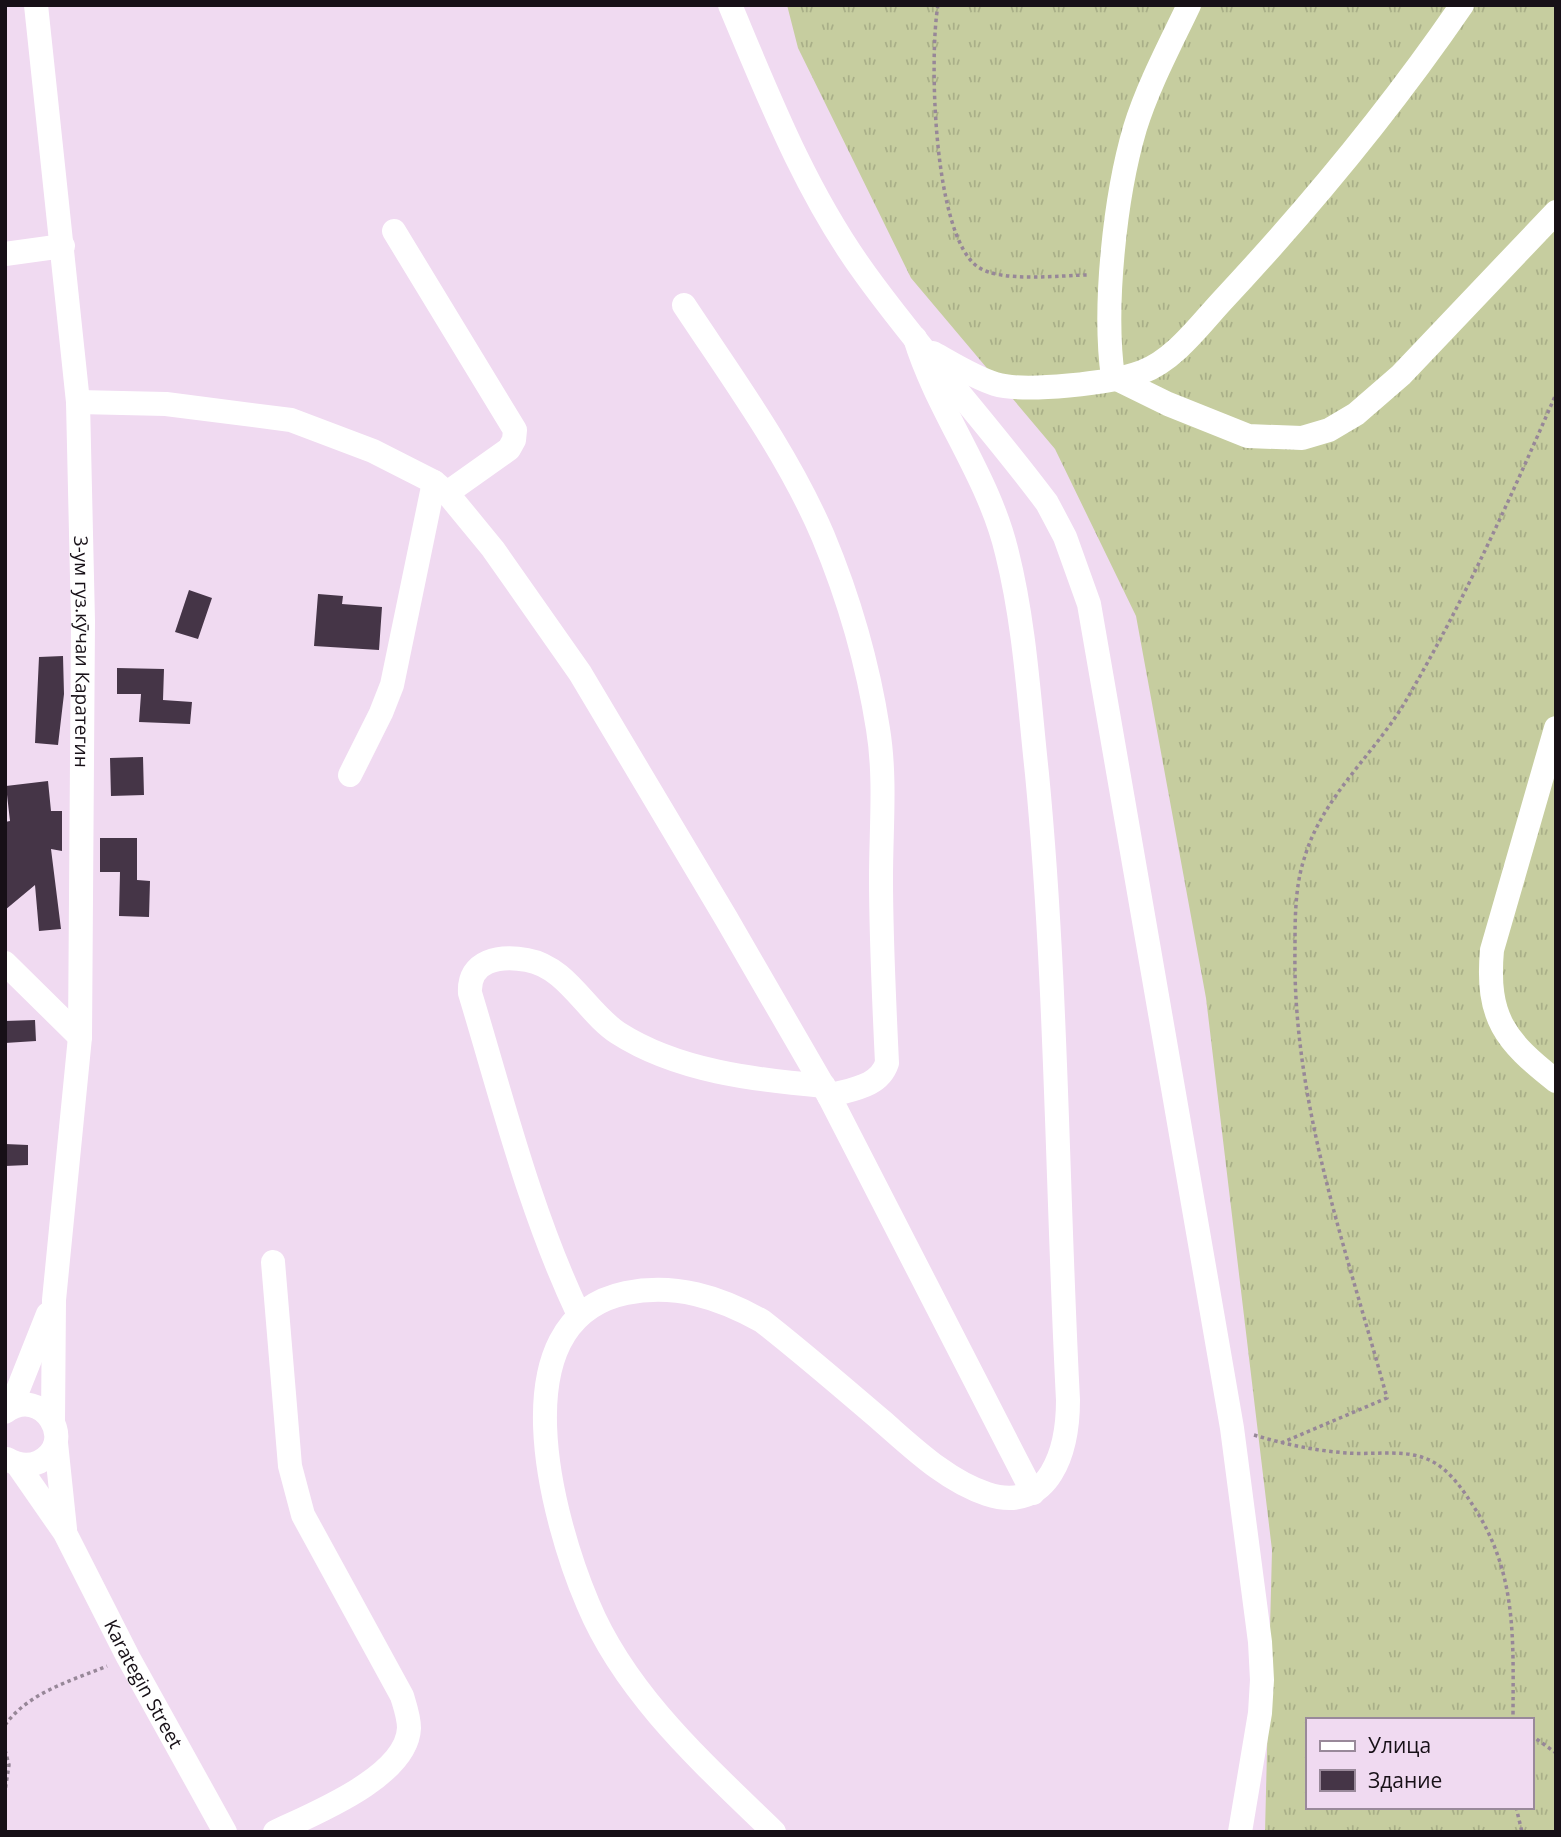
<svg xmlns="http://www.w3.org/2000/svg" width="1561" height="1837" viewBox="0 0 1561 1837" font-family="'Open Sans',sans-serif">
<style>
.grass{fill:url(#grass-tufts);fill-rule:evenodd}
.building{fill:#453547}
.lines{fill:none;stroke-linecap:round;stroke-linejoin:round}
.path{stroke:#978798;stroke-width:3.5;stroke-dasharray:3.5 3.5;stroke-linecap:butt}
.minor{stroke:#fff;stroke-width:24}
.labels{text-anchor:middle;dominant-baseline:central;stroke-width:7;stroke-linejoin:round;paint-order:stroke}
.street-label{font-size:19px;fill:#171017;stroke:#f0daf1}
</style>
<defs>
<pattern id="grass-tufts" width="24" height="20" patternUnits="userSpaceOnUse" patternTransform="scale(1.75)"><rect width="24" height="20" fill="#c6cd9f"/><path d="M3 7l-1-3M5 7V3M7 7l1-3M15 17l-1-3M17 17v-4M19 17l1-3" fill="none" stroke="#a9af88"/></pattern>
</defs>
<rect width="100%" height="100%" fill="#f0daf1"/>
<path class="grass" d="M787 5H1556V1832H1265L1272 1550 1206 998 1136 616 1055 449 911 278 798 48ZM1307 1720H1531V1807H1307Z"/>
<path class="building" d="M189 590 212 598 198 639 175 632Z
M318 594 343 596 342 604 382 607 379 650 314 646Z
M63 656 64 694 58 745 35 743 39 657Z
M117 668 164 669 163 700 192 702 190 724 139 722 141 694H117Z
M143 757 144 795 111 796 110 758Z
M48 781 51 811H62V851L51 849 61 929 39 931 35 885 5 910V822L10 821 6 786Z
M100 838H137V880L150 881 149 917 119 916 120 872H100Z
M35 1020 36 1041 5 1043V1021Z
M5 1144 28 1145V1165L5 1166Z"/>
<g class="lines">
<path class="path" d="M938 5C929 56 933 236 978 267 1001 283 1062 275 1089 275
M1254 1435C1284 1444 1316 1451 1348 1453 1373 1455 1403 1449 1427 1459 1447 1467 1461 1487 1472 1504 1518 1573 1513 1640 1513 1720
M1281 1443 1387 1398C1347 1251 1292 1102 1295 948 1295 917 1295 885 1305 856 1324 794 1377 752 1408 697 1465 599 1511 497 1556 394
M5 1725C29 1692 71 1681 107 1666
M1531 1735 1556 1753
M5 1750 9 1765 5 1791
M1516 1807 1522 1832"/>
<g class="minor">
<path id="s1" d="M36 5 78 402 83 621 80 1037 54 1300 53 1420"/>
<path d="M730 5C769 98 806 193 866 275 923 354 989 425 1047 503L1065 537 1089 604 1232 1428 1260 1642 1262 1680 1260 1713 1240 1832"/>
<path d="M1189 5C1170 45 1148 86 1135 128 1115 196 1103 307 1113 377L1168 404 1248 436 1302 438 1329 430 1356 414 1401 375 1556 212"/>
<path d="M394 231 515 430 514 440 509 449 447 493"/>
<path d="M5 254 63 246"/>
<path d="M684 305C733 379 788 454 823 536 848 596 868 665 878 729 886 778 881 828 881 878 881 939 884 1001 887 1063 879 1087 852 1089 829 1096"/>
<path d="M933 353C953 364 973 377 995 384 1025 393 1112 383 1142 372 1174 360 1199 326 1221 302 1308 209 1390 110 1462 5"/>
<path d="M78 402 166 404 291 420 373 451 434 482 447 493 493 549 580 673 726 918 829 1096 1033 1493"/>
<path d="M1556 728 1492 950C1486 1018 1505 1041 1556 1081"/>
<path d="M350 775 381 713 392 685 434 482"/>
<path d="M5 963 80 1037"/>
<path d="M273 1262 290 1466 303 1515 402 1696C405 1706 409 1717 409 1728 407 1777 313 1814 275 1832"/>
<path d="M579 1315C530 1212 503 1102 470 993 468 960 500 955 527 960 567 967 586 1012 618 1033 677 1071 755 1080 824 1086"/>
<path d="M11 1407 48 1314"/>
<path d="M5 1412C42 1384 79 1443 39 1462 28 1467 17 1465 7 1459"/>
<path d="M56 1443 65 1529"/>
<path id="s2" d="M17 1464 65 1533 128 1657 225 1832"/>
<path d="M774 1832C704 1764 626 1695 588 1604 553 1522 496 1320 626 1293 675 1283 719 1297 762 1321 803 1353 842 1387 882 1421 913 1448 947 1481 987 1494 1051 1515 1068 1448 1068 1400 1057 1191 1057 982 1037 774 1029 701 1025 625 1007 553 989 476 938 413 915 338"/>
</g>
</g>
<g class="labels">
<g class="street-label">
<text stroke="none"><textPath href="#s1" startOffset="649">3-ум гуз.кӯчаи Каратегин</textPath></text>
<text stroke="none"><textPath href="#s2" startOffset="254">Karategin Street</textPath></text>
</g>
</g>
<rect width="1561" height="1837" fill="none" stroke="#171017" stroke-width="14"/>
<rect x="1306" y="1718" width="228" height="91" fill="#f0daf1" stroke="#99899a" stroke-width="2"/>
<rect x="1320" y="1741" width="35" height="10" fill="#ffffff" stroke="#99899a" stroke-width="2"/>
<text x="1368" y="1753" font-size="21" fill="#171017">Улица</text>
<rect x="1320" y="1770" width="35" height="21" fill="#453547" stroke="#99899a" stroke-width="2"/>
<text x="1368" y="1788" font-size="21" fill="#171017">Здание</text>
</svg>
